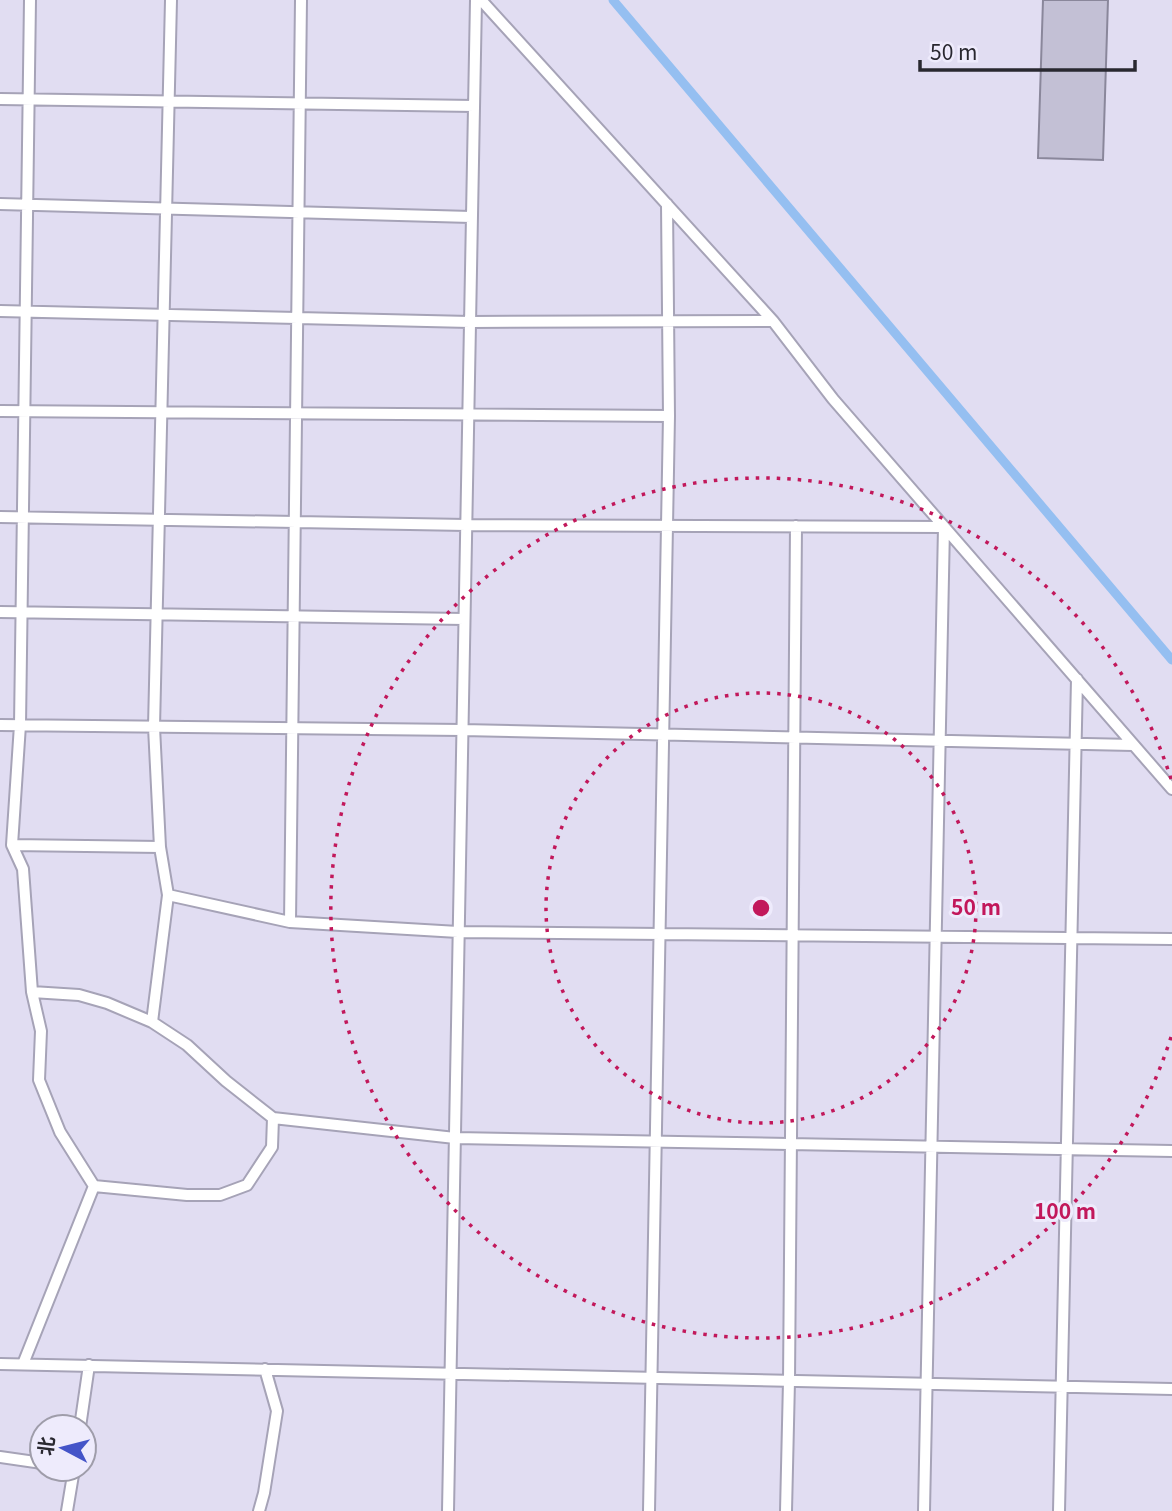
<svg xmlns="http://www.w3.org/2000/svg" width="1172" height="1511" viewBox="0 0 1172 1511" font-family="Georgia,'Noto Sans SC',serif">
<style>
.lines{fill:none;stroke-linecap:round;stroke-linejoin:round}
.stream{stroke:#95bff1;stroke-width:9}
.building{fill:#c3c0d5;stroke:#8a879b;stroke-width:2}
.service-casing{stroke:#a6a3b7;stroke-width:14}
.service{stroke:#fff;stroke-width:10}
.ring{fill:none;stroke:#c2185b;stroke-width:3.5;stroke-dasharray:3.5 7}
.centre{fill:#c2185b;stroke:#eeebfc;stroke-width:3.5}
.ring-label{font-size:21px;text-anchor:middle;font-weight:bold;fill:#c2185b;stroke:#eeebfc;stroke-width:6;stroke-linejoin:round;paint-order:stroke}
</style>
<rect width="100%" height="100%" fill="#e1ddf2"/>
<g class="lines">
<path class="stream" d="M613 0 1172 660"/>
</g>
<path class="building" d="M1043 0H1108L1103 160 1038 158Z"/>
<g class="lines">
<defs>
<path id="service" d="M481 0 773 321 833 399 1172 789
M0 99 474 106
M0 204 471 217
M667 204 669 416
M0 311 470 322 773 321
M0 411 669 416 649 1511
M0 517 466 525 944 527 924 1511
M0 612 464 619
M0 725 462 730 1133 745
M12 845 160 847 154 727 171 0
M168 895 290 922 458 932 1172 939
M290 922 301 0
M32 992 79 995 107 1003 152 1022 187 1045 226 1081 273 1118 272 1147 247 1185 220 1195H187L94 1186
M152 1022 168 895 160 847
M273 1118 455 1138 1172 1151
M0 1364 1172 1389
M23 1364 94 1186 60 1132 39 1080 41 1031 32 992 23 869 12 845 20 725 30 0
M80 1427 89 1365
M0 1457 42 1463
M67 1511 74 1469
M259 1511 264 1493 277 1411 265 1369
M448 1511 476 0
M786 1511 789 1381 796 526
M1059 1511 1077 679"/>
</defs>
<use href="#service" class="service-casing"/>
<use href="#service" class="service"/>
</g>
<g class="ring">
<circle cx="761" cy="908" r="215"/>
<path d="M1171 1037A430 430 0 1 1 1171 779"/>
</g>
<circle cx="761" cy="908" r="10" class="centre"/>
<g class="ring-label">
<text x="976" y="915">50 m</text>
<text x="1065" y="1219">100 m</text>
</g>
<g transform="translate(63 1448) rotate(277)"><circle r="33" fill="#eeebfc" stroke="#9f9daa" stroke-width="2"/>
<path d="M0-5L12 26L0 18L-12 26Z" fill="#4454c8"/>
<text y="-10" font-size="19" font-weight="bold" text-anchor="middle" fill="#292830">北</text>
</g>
<path d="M920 60v10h215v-10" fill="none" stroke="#292830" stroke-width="3.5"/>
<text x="930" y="60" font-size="21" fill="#292830" stroke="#eeebfc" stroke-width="5" paint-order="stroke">50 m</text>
</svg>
